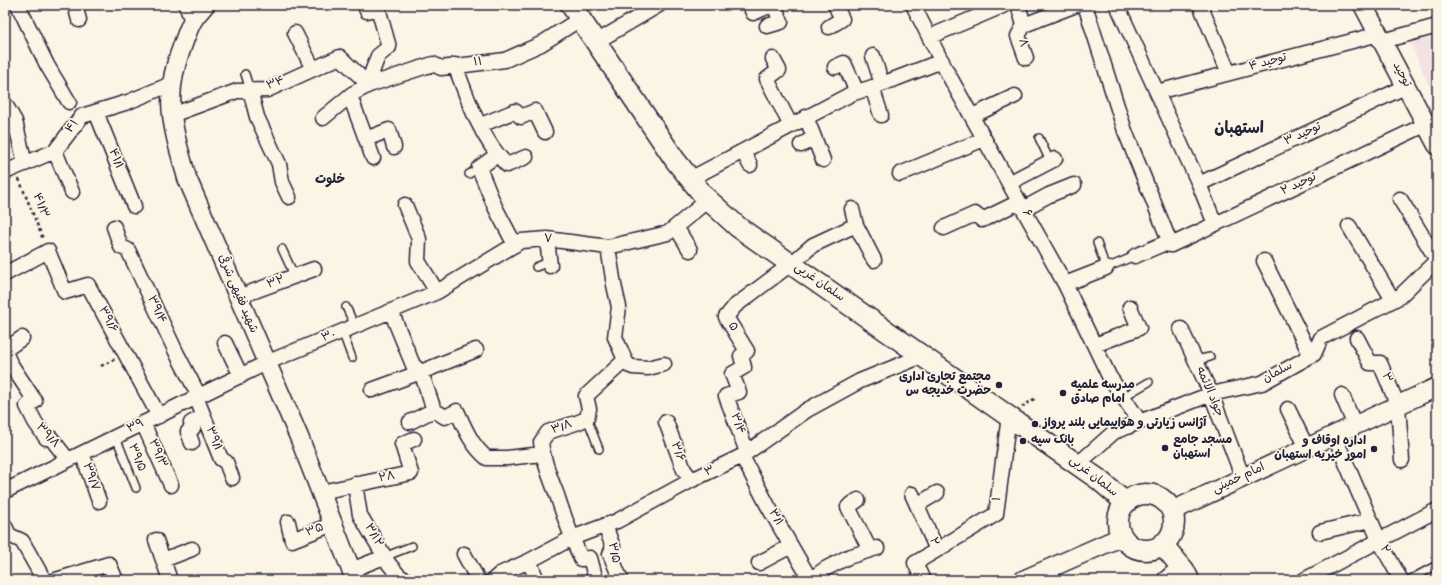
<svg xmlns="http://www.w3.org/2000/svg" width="1442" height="585" viewBox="0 0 1442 585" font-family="'Gochi Hand','Playpen Sans Arabic',sans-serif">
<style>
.built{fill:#f2e2e4}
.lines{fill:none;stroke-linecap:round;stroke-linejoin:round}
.service-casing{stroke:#22223b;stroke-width:10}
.minor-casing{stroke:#22223b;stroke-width:17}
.tertiary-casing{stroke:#22223b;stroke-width:21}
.secondary-casing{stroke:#22223b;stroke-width:23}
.path{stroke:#22223b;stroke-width:2.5;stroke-dasharray:3 3;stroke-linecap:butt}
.service{stroke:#fcf5e5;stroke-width:7}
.minor{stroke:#fcf5e5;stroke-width:14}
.tertiary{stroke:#fcf5e5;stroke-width:18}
.secondary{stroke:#fcf5e5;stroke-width:20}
.poi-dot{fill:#22223b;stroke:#fcf5e5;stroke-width:1.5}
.labels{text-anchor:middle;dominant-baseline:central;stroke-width:3.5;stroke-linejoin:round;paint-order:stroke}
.street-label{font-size:12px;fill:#22223b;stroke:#fcf5e5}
.poi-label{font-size:12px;font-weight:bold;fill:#22223b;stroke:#fcf5e5;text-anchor:start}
.neighbourhood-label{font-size:13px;font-weight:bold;fill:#22223b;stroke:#fcf5e5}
.district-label{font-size:16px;font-weight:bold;fill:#22223b;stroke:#fcf5e5}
</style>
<rect width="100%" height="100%" fill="#fcf5e5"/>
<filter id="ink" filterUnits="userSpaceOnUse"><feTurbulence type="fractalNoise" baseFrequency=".025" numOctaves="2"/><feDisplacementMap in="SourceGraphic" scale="8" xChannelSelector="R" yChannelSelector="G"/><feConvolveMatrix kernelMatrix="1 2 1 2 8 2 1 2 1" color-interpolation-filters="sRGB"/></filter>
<g filter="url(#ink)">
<path class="built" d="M1437 36V104L1410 42Z"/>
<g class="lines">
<defs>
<path id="service" d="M245 74 250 90
M1039 138 1050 161
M469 174 479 168
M1097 243 1106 268 1135 256
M282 249 295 277
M536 267 549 262
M346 307 355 326
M342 331 352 358
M1196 360 1210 357
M1123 397 1149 382
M587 418 599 449
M116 437 136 488
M384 557 412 546
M1409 580 1437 565"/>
<path id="minor" d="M18 5 47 65 69 102
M75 5 79 20
M186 5 192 21
M365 5 367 11 378 8 389 47 378 56 372 72 369 85
M750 5 753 13 771 5
M913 5 947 72 1065 284 1109 376 1140 422
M1018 5 1024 25 1018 36 1026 58
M1085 5 1125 131 1171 245
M1117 5 1199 184 1215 224
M1200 5 1229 73
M1024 25 1076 5
M767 26 781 22 774 5
M829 27 842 19 835 5
M295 33 313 69
M929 37 1005 5
M1383 41 1437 26
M596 42 659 5
M873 56 882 84
M773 59 779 70 767 79 791 126
M455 65C467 98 482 141 507 165L526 157
M835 67 844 63 857 92
M872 87 881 115
M250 90 257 117 279 164 282 182 289 197
M1157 92 1379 34
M350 96 373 158
M5 104 15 121 25 164
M96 112 134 206
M172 115 237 91 267 90 340 57 369 85
M972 116 1015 96
M806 117 823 160
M323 118 352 94 369 85 433 64 441 68 505 60 541 44 580 19
M481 125 515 111 521 117 535 111 545 132
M366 139 389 130 394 147
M801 145 814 138
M55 151 72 192
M743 151 750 165
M497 155 479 168 495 207 515 245
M5 172 55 151 82 116 128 102 171 84
M900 174 984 139
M690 179 851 94 882 84 942 61
M1009 183 1055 159
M1199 184 1407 86
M1400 199 1437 260
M405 205 419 239 418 261 437 292
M852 209 856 225 874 260
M1023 209 1049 195 1074 185
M1349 226 1393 300
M114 227 121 247 128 250 177 354 199 396
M676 227 690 250
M944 228 975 214 982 220 1019 202
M547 239 550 266
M1171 245 1427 124
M608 247 614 285 619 307 615 337 625 360 628 365 633 367 648 368 664 364
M1135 256 1163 244 1171 245
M1264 261 1311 356
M5 274 48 251 65 292 88 285 159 416
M1065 284 1106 268
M238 297 314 269
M391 311 413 365 421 372 476 350
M1181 329 1211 394 1243 478
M1357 338 1370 363H1380L1398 406 1402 460
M225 343 241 376
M1095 345 1139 328 1130 307
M5 350 22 338
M5 352 10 363 35 401 27 406 35 422 46 438H51L68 460
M372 390 421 372 434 410 445 417 457 411C465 429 472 446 487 458H507L542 454
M1342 395 1355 426
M196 397 221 459 226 462 232 478
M1288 409 1307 448
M410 422 434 410
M666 422 684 470 692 480
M143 423 171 485
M1334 435 1379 540 1401 580
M192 443 188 432 193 428 191 423 204 416
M747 452 726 396 739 392 732 374 744 367 741 356 747 351 726 317 735 306 791 264 813 245 856 225
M82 453 99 501
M742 456 768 506 810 579
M1078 464 1114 432 1211 394 1262 383 1314 354 1321 338 1399 297 1437 260
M355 484 360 515 389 564 399 576 406 580
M5 491 266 363 437 292 521 241 547 239 608 247 668 233 708 200
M321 492 411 473 402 444 414 439
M912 494 937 550 915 563 923 580
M858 500 848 507 870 550
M917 505 937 493
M288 522 292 540 333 524
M605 525 613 547 610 554 621 580
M5 526 9 535 22 541 44 580
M1320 532 1371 520
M156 540 170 580
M937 550 996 514 1009 416
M464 554 478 580
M163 560 192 549
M529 561 537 580
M759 563 791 546
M351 570 384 557
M56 580 109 564 116 580
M493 580 500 574 529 561 572 538 617 521 692 480 742 456 807 410 860 381 922 356
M596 580 590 558 581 559C572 538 564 517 557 495 550 478 543 460 541 442L548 432 579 422 587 418 589 409 586 396 625 360
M810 580 825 569 848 557 877 548
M1164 580 1180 566
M1304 580 1437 510"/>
<path id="tertiary" d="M205 5C201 10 195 16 192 22 188 29 185 39 182 47 162 97 173 129 187 178L299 437 355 580
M1363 5 1437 145
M1172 511 1437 387
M1023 580 1123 536"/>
<path id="secondary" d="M571 5 675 160 704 196 738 227 1098 479 1126 503
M1118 522a28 28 0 1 1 56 0a28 28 0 1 1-56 0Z
M1162 544 1184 570 1189 580"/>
</defs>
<use href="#service" class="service-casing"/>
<use href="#minor" class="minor-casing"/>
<use href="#tertiary" class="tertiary-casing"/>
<use href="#secondary" class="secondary-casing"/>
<path class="path" d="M19 179 43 239
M101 366 115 359
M1022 407 1037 397"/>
<use href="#service" class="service"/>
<use href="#minor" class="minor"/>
<use href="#tertiary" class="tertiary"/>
<use href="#secondary" class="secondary"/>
</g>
</g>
<g class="poi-dot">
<circle cx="999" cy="385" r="4"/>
<circle cx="1063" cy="393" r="4"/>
<circle cx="1035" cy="424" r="4"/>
<circle cx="1023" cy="441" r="4"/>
<circle cx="1165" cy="448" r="4"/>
<circle cx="1374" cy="449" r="4"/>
</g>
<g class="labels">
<g class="street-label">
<text transform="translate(1022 43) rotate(76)">۸</text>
<text transform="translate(478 63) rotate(-6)">۱۱</text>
<text transform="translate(1268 63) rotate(-15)">توحید ۴</text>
<text transform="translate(1401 75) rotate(62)">توحید</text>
<text transform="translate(276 84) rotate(-21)">۳۴</text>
<text transform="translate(73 127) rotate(-53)">۴۱</text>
<text transform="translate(1303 135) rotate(-25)">توحید ۳</text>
<text transform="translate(115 159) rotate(68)">۴۱/۱</text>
<text transform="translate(1299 185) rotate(-25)">توحید ۲</text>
<text transform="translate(40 206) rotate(68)">۴۱/۳</text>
<text transform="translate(1026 214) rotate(61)">۶</text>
<text transform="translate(548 240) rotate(2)">۷</text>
<text transform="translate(276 283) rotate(-20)">۳۲</text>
<text transform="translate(819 283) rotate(35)">سلمان غربی</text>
<text transform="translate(237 294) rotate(67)">شهید فقیهی شرقی</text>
<text transform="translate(156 310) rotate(65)">۳۹/۴</text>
<text transform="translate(107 320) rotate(62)">۳۹/۶</text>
<text transform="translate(732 327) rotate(60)">۵</text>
<text transform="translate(329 337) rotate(-22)">۳۰</text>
<text transform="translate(1278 373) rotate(-28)">سلمان</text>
<text transform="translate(1386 378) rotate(67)">۳</text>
<text transform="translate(1209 392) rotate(67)">جواد الائمه</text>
<text transform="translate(737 424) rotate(69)">۳/۴</text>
<text transform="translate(136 427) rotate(-26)">۳۹</text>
<text transform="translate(562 428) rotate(-20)">۳/۸</text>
<text transform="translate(47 436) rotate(48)">۳۹/۸</text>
<text transform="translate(213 439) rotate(68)">۳۹/۱</text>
<text transform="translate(677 452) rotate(69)">۳/۶</text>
<text transform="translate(157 454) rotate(66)">۳۹/۳</text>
<text transform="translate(136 458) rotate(68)">۳۹/۵</text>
<text transform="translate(710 472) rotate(-26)">۳</text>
<text transform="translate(90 477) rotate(70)">۳۹/۷</text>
<text transform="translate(1093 477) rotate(38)">سلمان غربی</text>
<text transform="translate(387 478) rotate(-11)">۲۸</text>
<text transform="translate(1239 479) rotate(-25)">امام خمینی</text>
<text transform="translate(998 499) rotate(-82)">۱</text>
<text transform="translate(775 518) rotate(60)">۳/۱</text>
<text transform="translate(315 531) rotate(-21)">۳۵</text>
<text transform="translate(373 536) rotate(60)">۳/۱۲</text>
<text transform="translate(933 542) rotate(71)">۲</text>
<text transform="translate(1384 550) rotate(61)">۲</text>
<text transform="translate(613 553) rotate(78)">۳/۵</text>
</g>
<g class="poi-label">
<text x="991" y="378" text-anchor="end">مجتمع تجاری اداری<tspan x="991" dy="14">حضرت خدیجه س</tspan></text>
<text x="1071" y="386">مدرسه علمیه<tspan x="1071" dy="14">امام صادق</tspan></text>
<text x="1043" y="424">آژانس زیارتی و هواپیمایی بلند پرواز</text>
<text x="1031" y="441">بانک سپه</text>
<text x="1173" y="441">مسجد جامع<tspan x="1173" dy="14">استهبان</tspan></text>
<text x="1366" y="442" text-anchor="end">اداره اوقاف و<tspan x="1366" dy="14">امور خیریه استهبان</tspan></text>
</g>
<g class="neighbourhood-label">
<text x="330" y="180">خلوت</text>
</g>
<g class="district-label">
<text x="1239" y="130">استهبان</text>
</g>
</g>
<rect width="1442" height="585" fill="none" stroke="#fcf5e5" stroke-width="20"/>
<rect x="10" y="10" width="1422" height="565" fill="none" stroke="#22223b" stroke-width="1.5" filter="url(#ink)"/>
</svg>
